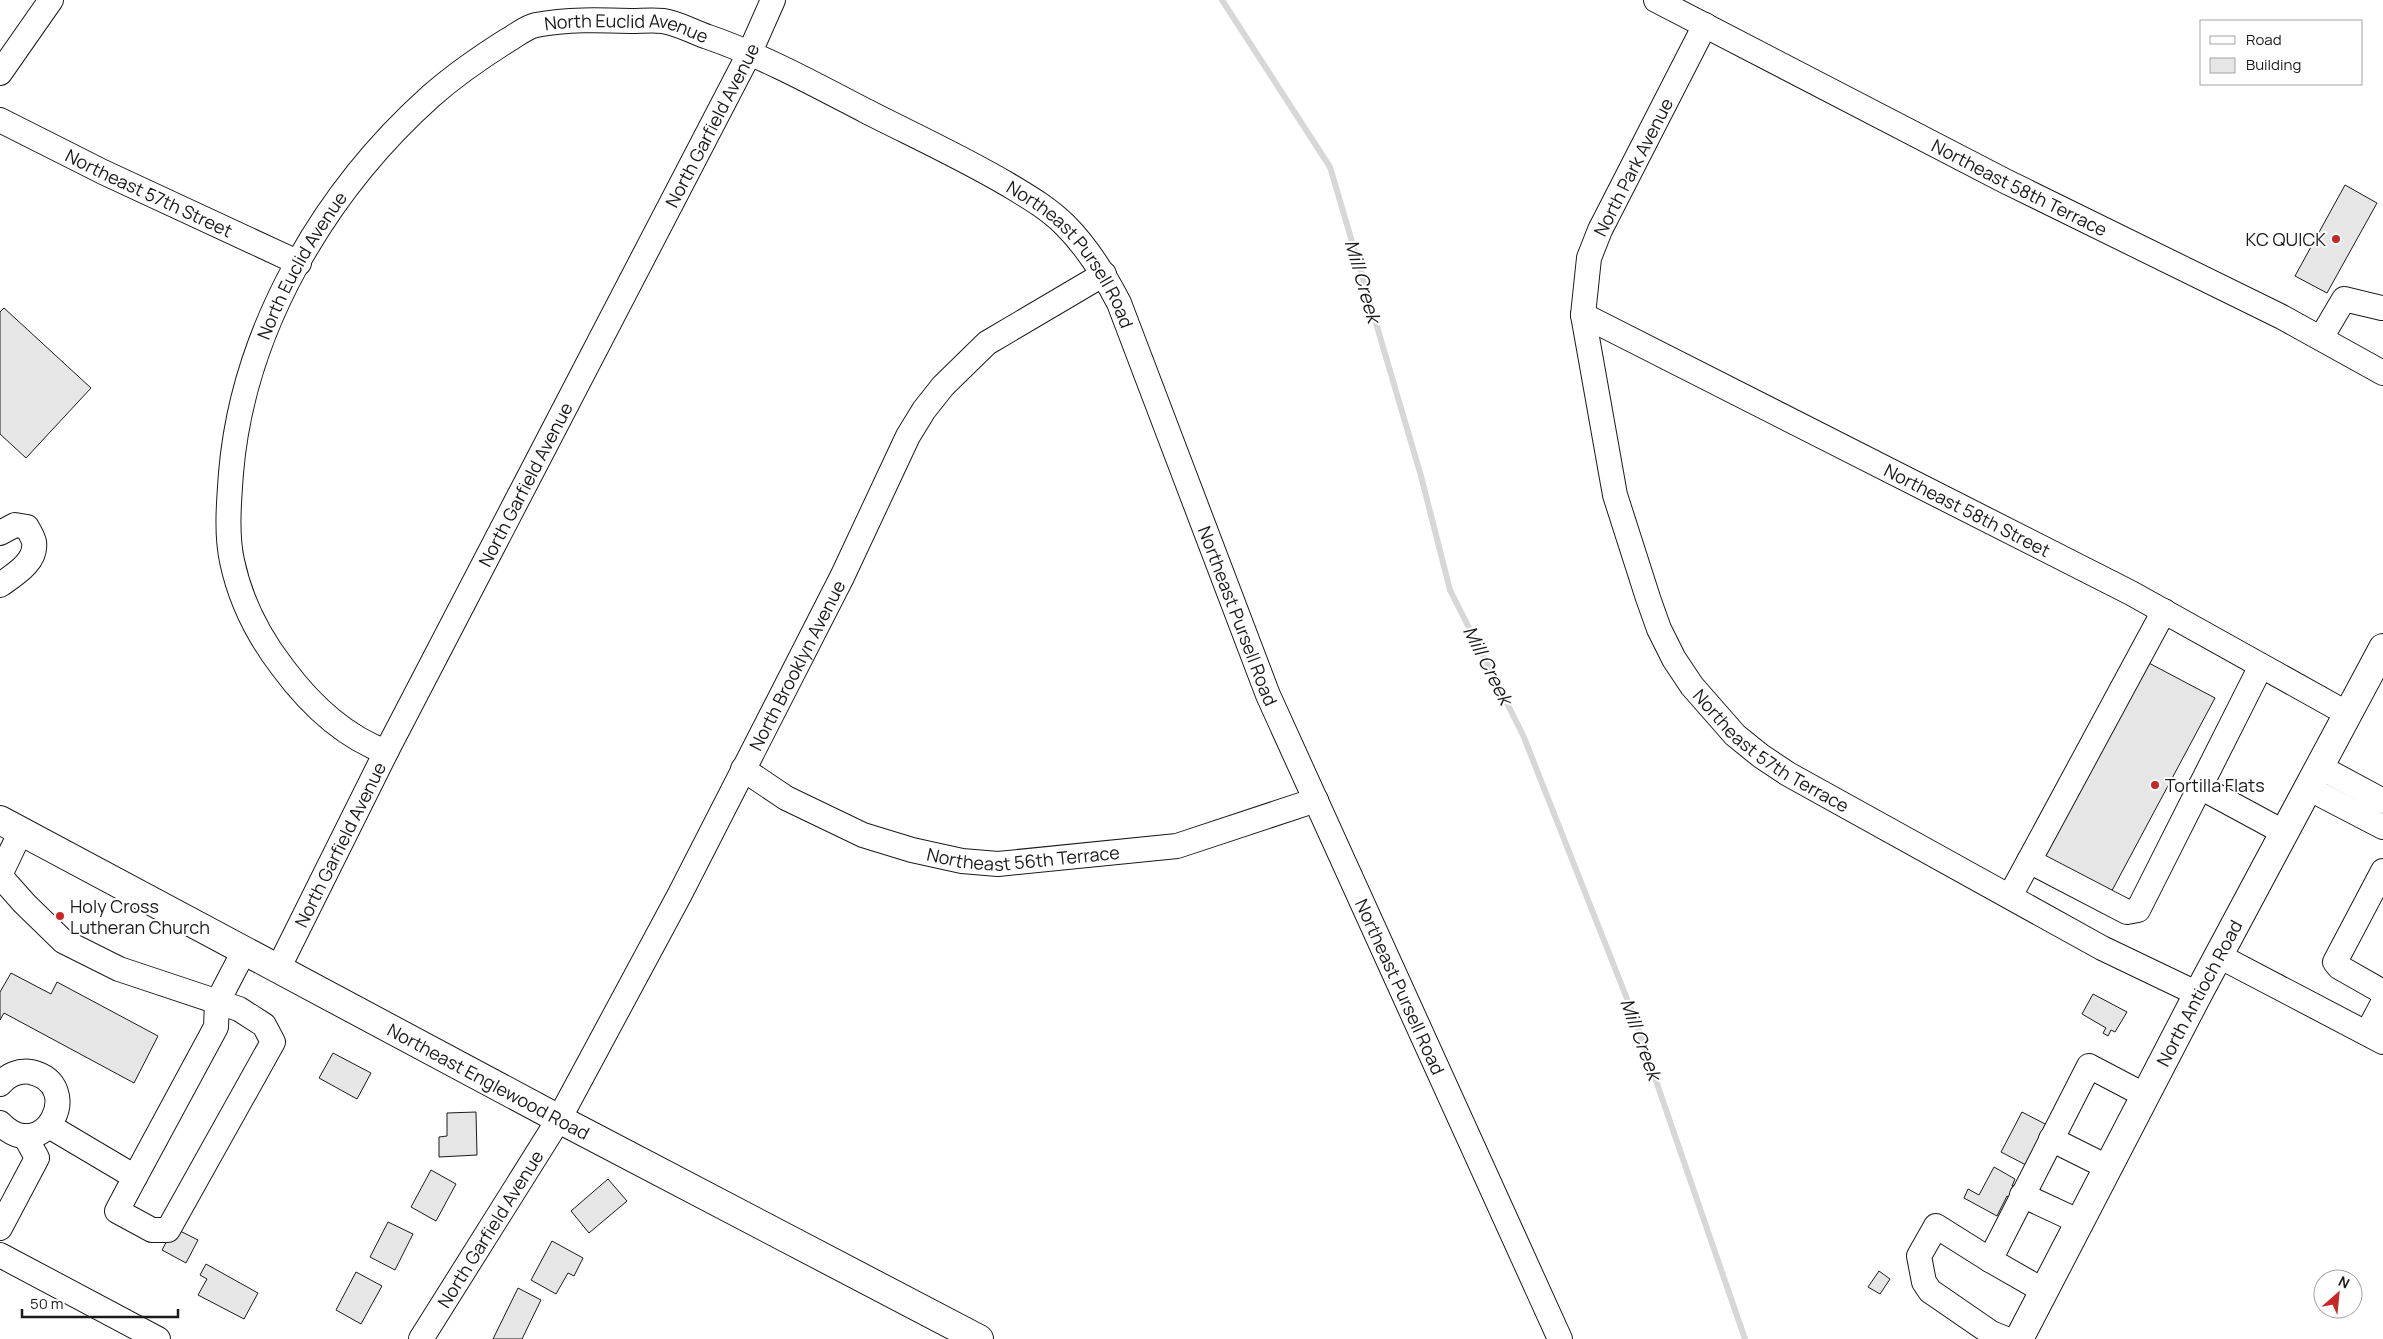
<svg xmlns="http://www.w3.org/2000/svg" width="2383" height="1339" viewBox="0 0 2383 1339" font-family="Manrope,sans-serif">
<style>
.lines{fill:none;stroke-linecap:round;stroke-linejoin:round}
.stream{stroke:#d7d7d7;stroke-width:6}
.building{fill:#e6e6e6;stroke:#1a1a1a}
.minor-casing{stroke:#1a1a1a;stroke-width:26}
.major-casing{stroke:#1a1a1a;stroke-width:30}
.minor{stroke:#fff;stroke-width:24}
.major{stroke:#fff;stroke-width:28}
.poi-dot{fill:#c62828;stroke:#fff;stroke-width:2}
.labels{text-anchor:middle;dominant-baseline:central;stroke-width:4;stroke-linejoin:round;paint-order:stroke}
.street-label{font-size:18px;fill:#1a1a1a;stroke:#fff}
.poi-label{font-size:18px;fill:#1a1a1a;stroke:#fff;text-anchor:start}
.water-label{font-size:19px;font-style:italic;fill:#1a1a1a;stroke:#fff}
</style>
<rect width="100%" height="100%" fill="#fff"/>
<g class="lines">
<path class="stream" d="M1222 0 1330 167 1421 476 1450 590 1523 735 1633 1014 1745 1339"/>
</g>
<path class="building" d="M2345 185 2377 203 2327 293 2295 276Z
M4 308 91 388 26 458 0 434V312Z
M2147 662 2215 698 2108 898 2041 862Z
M11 973 51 994 57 982 158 1036 134 1083 4 1013 0 1020V992Z
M2093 994 2127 1012 2115 1032 2111 1030 2108 1036 2103 1033 2106 1028 2082 1014Z
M333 1053 371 1073 357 1099 319 1078Z
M476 1112 477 1155 439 1157V1137L447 1136V1113Z
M2022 1112 2047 1125 2026 1165 2001 1152Z
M1994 1167 2015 1179 2012 1186 2017 1189 2012 1199 2007 1196 1997 1216 1964 1198 1968 1189 1979 1195Z
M431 1170 456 1184 436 1221 411 1207Z
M608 1179 627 1201 589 1233 571 1211Z
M388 1222 413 1234 395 1270 370 1257Z
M174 1228 198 1240 186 1263 162 1250Z
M552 1241 583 1258 574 1276 568 1273 556 1294 531 1280Z
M206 1264 258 1293 244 1319 198 1295 207 1279 200 1275Z
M1879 1271 1890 1279 1880 1294 1868 1287Z
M356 1272 382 1286 361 1324 336 1310Z
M518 1288 541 1300 522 1339H493Z"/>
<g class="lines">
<defs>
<g id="minor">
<path id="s1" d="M1656 0 2005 181 2282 317 2383 373"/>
<path id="s2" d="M1705 25 1600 230 1589 258 1583 315 1615 495 1648 598 1659 629 1674 659 1692 686 1735 735 1761 756 1788 774 2102 948 2198 994"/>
<path d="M0 73 51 0"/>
<path id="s3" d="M0 120 103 172 299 263"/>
<path id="s4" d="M1583 315 2131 593 2348 714"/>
<path d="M2321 338 2344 299 2382 308"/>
<path d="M0 533 15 525 27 527C29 531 33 537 34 542 37 562 14 575 0 585"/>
<path d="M2164 611 2029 861 2127 912 2138 910 2261 666"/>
<path id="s5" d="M386 752C343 736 309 703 283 668 259 637 240 599 232 561 226 533 229 501 231 473 243 329 325 191 431 96 455 75 481 57 508 40 517 35 526 27 536 25 567 19 600 20 631 21 641 21 653 20 663 21 678 23 693 32 708 37 763 56 814 84 866 111 913 135 961 157 1007 184 1027 196 1048 208 1065 225 1088 248 1104 274 1119 303L1268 695 1560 1339"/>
<path d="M2320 767 2383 801"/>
<path id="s6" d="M743 769 786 798 863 835 912 850 962 861 998 864 1177 846 1316 800"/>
<path d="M2200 787 2285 833"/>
<path d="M2310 789 2383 827"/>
<path d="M2383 871 2335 962 2339 967 2383 992"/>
<path d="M0 875 21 831"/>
<path d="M0 876 24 903 63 941 119 969 239 1009 264 1025 273 1042 168 1230H152L117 1211 135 1177"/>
<path d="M2010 896 2029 861"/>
<path d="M2219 956 2383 1042"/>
<path id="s7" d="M278 969 386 752 750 52 773 0"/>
<path d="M2367 1033 2383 1003"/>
<path d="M0 1084C8 1075 19 1070 31 1072 87 1085 43 1168 0 1123"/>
<path d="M49 1126 135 1177 216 1027 217 1003 244 951"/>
<path d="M2051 1139 2109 1168"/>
<path d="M2022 1195 2080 1222"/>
<path d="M0 1228 37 1158 25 1136"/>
<path d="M0 1255 158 1339"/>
<path d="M1990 1260 1936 1226 1919 1256 1924 1282 1930 1291 1991 1333 2006 1339"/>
<path d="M2044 1291 1990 1260 2089 1066 2146 1096"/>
<path id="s8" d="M421 1339 559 1119 680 894 842 577 908 436 924 410 943 386 987 343 1104 274"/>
</g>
<g id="major">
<path id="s9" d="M0 820 559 1119 979 1339"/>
<path id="s10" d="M2019 1339 2198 994 2383 648"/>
</g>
</defs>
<use href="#minor" class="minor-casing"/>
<use href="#major" class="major-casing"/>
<use href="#minor" class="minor"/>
<use href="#major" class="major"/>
</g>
<g class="poi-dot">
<circle cx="2336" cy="239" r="5"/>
<circle cx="2155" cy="785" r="5"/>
<circle cx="60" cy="916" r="5"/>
</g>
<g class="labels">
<g class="street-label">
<text stroke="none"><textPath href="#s5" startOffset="998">North Euclid Avenue</textPath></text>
<text stroke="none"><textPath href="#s7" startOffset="949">North Garfield Avenue</textPath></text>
<text transform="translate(1633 167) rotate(-63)">North Park Avenue</text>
<text stroke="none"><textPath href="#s1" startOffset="409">Northeast 58th Terrace</textPath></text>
<text stroke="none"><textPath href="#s3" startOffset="166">Northeast 57th Street</textPath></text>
<text stroke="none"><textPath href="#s5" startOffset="1512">Northeast Pursell Road</textPath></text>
<text stroke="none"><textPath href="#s5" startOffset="564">North Euclid Avenue</textPath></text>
<text stroke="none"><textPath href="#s7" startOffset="544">North Garfield Avenue</textPath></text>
<text stroke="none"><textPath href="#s4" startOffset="431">Northeast 58th Street</textPath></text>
<text stroke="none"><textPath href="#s5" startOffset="1916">Northeast Pursell Road</textPath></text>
<text stroke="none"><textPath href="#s8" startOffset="772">North Brooklyn Avenue</textPath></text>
<text stroke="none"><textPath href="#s2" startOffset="811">Northeast 57th Terrace</textPath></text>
<text stroke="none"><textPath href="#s7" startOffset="139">North Garfield Avenue</textPath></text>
<text stroke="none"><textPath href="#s6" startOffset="301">Northeast 56th Terrace</textPath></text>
<text stroke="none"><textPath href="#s5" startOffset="2321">Northeast Pursell Road</textPath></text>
<text stroke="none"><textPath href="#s10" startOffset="390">North Antioch Road</textPath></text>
<text stroke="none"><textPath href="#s9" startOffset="554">Northeast Englewood Road</textPath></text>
<text stroke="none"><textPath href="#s8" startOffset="130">North Garfield Avenue</textPath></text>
</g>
<g class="poi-label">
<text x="2326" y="239" text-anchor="end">KC QUICK</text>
<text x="2165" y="785">Tortilla Flats</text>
<text x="70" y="906">Holy Cross<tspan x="70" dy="21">Lutheran Church</tspan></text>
</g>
<g class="water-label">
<text transform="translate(1363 281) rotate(74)">Mill Creek</text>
<text transform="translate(1488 665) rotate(63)">Mill Creek</text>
<text transform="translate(1641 1039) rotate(70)">Mill Creek</text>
</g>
</g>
<rect x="2200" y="20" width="162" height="65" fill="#ffffff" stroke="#a3a3a3"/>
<rect x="2210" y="36" width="25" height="8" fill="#ffffff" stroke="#a3a3a3"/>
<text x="2246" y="45" font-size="15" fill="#1a1a1a">Road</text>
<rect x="2210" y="58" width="25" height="15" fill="#e6e6e6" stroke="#a3a3a3"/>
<text x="2246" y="70" font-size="15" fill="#1a1a1a">Building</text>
<g transform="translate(2338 1294) rotate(27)"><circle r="24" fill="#ffffff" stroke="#a3a3a3"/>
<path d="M0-4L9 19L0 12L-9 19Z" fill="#c62828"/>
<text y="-8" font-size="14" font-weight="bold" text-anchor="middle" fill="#1a1a1a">N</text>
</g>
<path d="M22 1309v8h156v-8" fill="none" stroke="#1a1a1a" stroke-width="2.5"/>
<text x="30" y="1309" font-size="15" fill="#1a1a1a" stroke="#ffffff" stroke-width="4" paint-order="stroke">50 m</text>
</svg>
